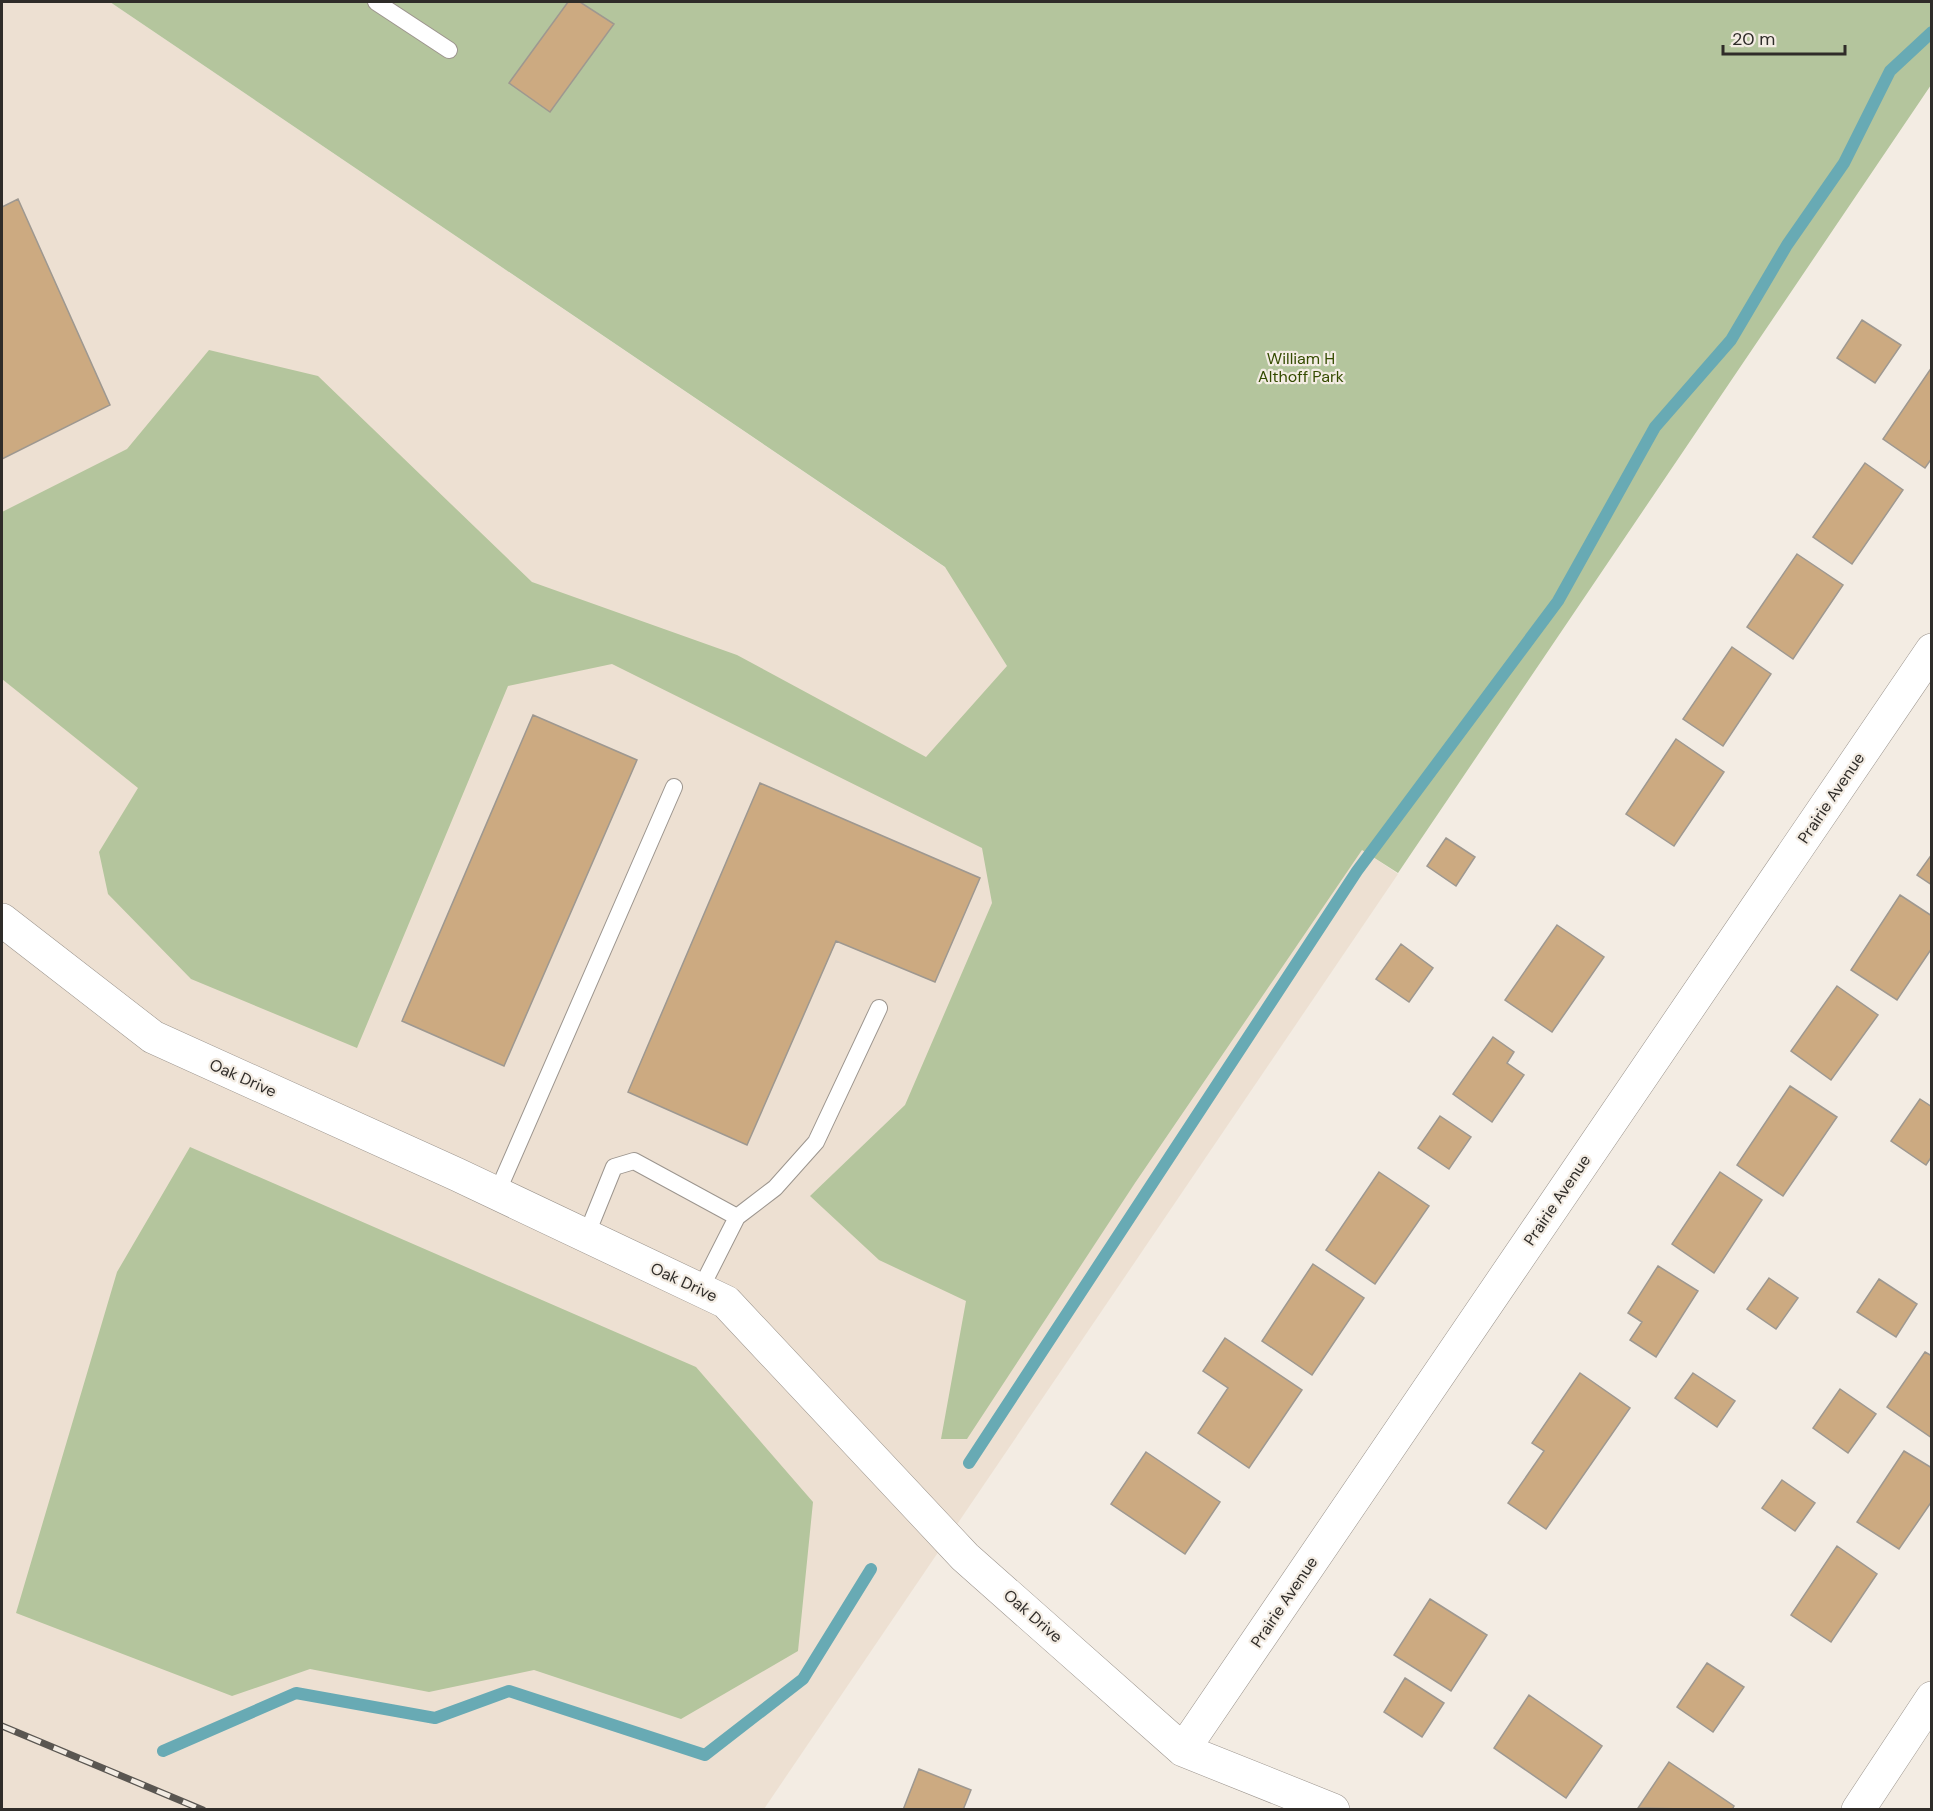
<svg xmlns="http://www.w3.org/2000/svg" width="1933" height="1811" viewBox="0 0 1933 1811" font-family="'DM Sans',sans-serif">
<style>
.built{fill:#ede0d2}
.green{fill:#b4c59d}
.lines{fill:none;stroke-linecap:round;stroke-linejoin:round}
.stream{stroke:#68aab4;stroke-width:12}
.building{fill:#ccaa81;stroke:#9e9890;stroke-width:1.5}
.lane-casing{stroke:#9c958e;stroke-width:18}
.street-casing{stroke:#9c958e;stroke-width:34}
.lane{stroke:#fff;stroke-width:16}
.street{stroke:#fff;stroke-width:33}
.rail-casing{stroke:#5a5651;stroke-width:7}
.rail{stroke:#f3ece3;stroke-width:4.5;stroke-dasharray:14;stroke-linecap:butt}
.labels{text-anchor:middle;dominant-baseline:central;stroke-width:4.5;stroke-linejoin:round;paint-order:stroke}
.park-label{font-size:16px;fill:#344b00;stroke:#f3ece3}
.street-label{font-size:16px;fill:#2f2c29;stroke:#f3ece3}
</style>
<rect width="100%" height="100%" fill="#f3ece3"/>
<path class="built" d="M2 2H110L1398 874 764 1809H2Z"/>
<path class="green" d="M110 2H1931V85L1398 873 1362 850 1135 1183 967 1439H941L966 1301 879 1260 810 1196 905 1105 992 903 982 848 612 664 508 686 357 1048 191 979 108 894 99 852 138 788 2 679V512L127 449 209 350 318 376 532 582 737 655 926 757 1007 666 945 567Z
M190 1147 696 1367 813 1502 798 1651 681 1719 534 1670 429 1692 310 1669 232 1696 16 1613 117 1272Z"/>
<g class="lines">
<path class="stream" d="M969 1463 1357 871 1558 601 1655 427 1731 340 1787 245 1844 163 1890 71 1932 32
M163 1751 296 1693 435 1718 509 1691 705 1755 803 1679 871 1569"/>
</g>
<path class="building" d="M568 2H580L614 24 550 112 509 83Z
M18 199 110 405 2 459V207Z
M1862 320 1901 345 1875 383 1837 358Z
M1932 367V458L1925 468 1883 439Z
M1865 463 1903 490 1852 564 1813 537Z
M1797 554 1843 585 1793 659 1747 627Z
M1732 647 1771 674 1723 746 1683 719Z
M533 715 637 760 504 1066 402 1021Z
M1676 739 1724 772 1674 846 1626 814Z
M760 783 980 878 935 982 836 941 747 1145 628 1092Z
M1446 838 1475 857 1456 886 1427 866Z
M1932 854V885L1917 875Z
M1900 895 1932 916V948L1897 1000 1851 970Z
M1557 925 1604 957 1552 1032 1505 1000Z
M1401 944 1433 968 1409 1002 1376 979Z
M1837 986 1878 1015 1831 1080 1791 1051Z
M1493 1037 1514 1052 1507 1063 1524 1075 1492 1122 1453 1094Z
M1790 1086 1837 1117 1783 1196 1737 1165Z
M1920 1099 1932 1107V1156L1926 1165 1891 1141Z
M1440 1116 1471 1137 1449 1169 1418 1148Z
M1379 1172 1429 1206 1375 1284 1326 1250Z
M1720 1172 1762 1200 1714 1273 1672 1244Z
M1313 1264 1364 1298 1312 1375 1262 1341Z
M1658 1266 1698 1291 1656 1357 1630 1340 1642 1322 1628 1313Z
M1769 1278 1798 1298 1776 1329 1747 1309Z
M1879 1279 1917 1304 1896 1337 1857 1312Z
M1225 1338 1302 1390 1249 1468 1198 1433 1228 1388 1203 1371Z
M1925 1352 1932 1356V1438L1887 1407Z
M1580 1373 1630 1408 1546 1529 1508 1503 1544 1451 1532 1443Z
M1693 1373 1735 1401 1717 1427 1675 1398Z
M1840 1389 1876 1414 1848 1453 1813 1428Z
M1904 1451 1932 1468V1501L1899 1549 1857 1522Z
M1146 1452 1220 1502 1185 1554 1111 1504Z
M1782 1480 1815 1503 1795 1531 1762 1508Z
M1837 1546 1877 1574 1831 1642 1791 1615Z
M1430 1599 1487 1635 1451 1691 1394 1655Z
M1707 1663 1744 1687 1713 1732 1677 1707Z
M1405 1678 1444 1703 1422 1737 1384 1712Z
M1529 1695 1602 1746 1566 1798 1494 1748Z
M1669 1762 1734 1806 1732 1810 1638 1808Z
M919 1769 971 1790 963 1810H903Z"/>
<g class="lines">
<defs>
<path id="lane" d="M376 2 449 50
M497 1193 674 787
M586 1236 614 1167 634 1161 737 1217
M700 1290 737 1217 775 1188 816 1142 879 1008"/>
<path id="street" d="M2 920 153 1037 456 1174 726 1302 965 1557 1183 1750 1333 1810
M1183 1750 1932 650
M1858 1810 1932 1698"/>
</defs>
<use href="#lane" class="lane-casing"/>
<use href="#street" class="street-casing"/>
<use href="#lane" class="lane"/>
<use href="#street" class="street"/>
<defs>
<path id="rail" d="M2 1726 203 1810"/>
</defs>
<use href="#rail" class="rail-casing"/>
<use href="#rail" class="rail"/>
</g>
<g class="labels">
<g class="park-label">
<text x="1301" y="358">William H<tspan x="1301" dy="18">Althoff Park</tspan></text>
</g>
<g class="street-label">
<text transform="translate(1831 798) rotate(-56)">Prairie Avenue</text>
<text transform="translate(243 1078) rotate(24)">Oak Drive</text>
<text transform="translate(1557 1200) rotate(-56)">Prairie Avenue</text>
<text transform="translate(684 1282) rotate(25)">Oak Drive</text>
<text transform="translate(1284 1602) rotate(-56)">Prairie Avenue</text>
<text transform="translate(1033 1616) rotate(41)">Oak Drive</text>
</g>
</g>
<rect width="1933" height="1811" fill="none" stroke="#2f2c29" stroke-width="6"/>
<path d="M1723 45v9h122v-9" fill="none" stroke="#2f2c29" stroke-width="3"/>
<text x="1732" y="45" font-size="18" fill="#2f2c29" stroke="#f3ece3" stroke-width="4.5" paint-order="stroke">20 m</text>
</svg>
